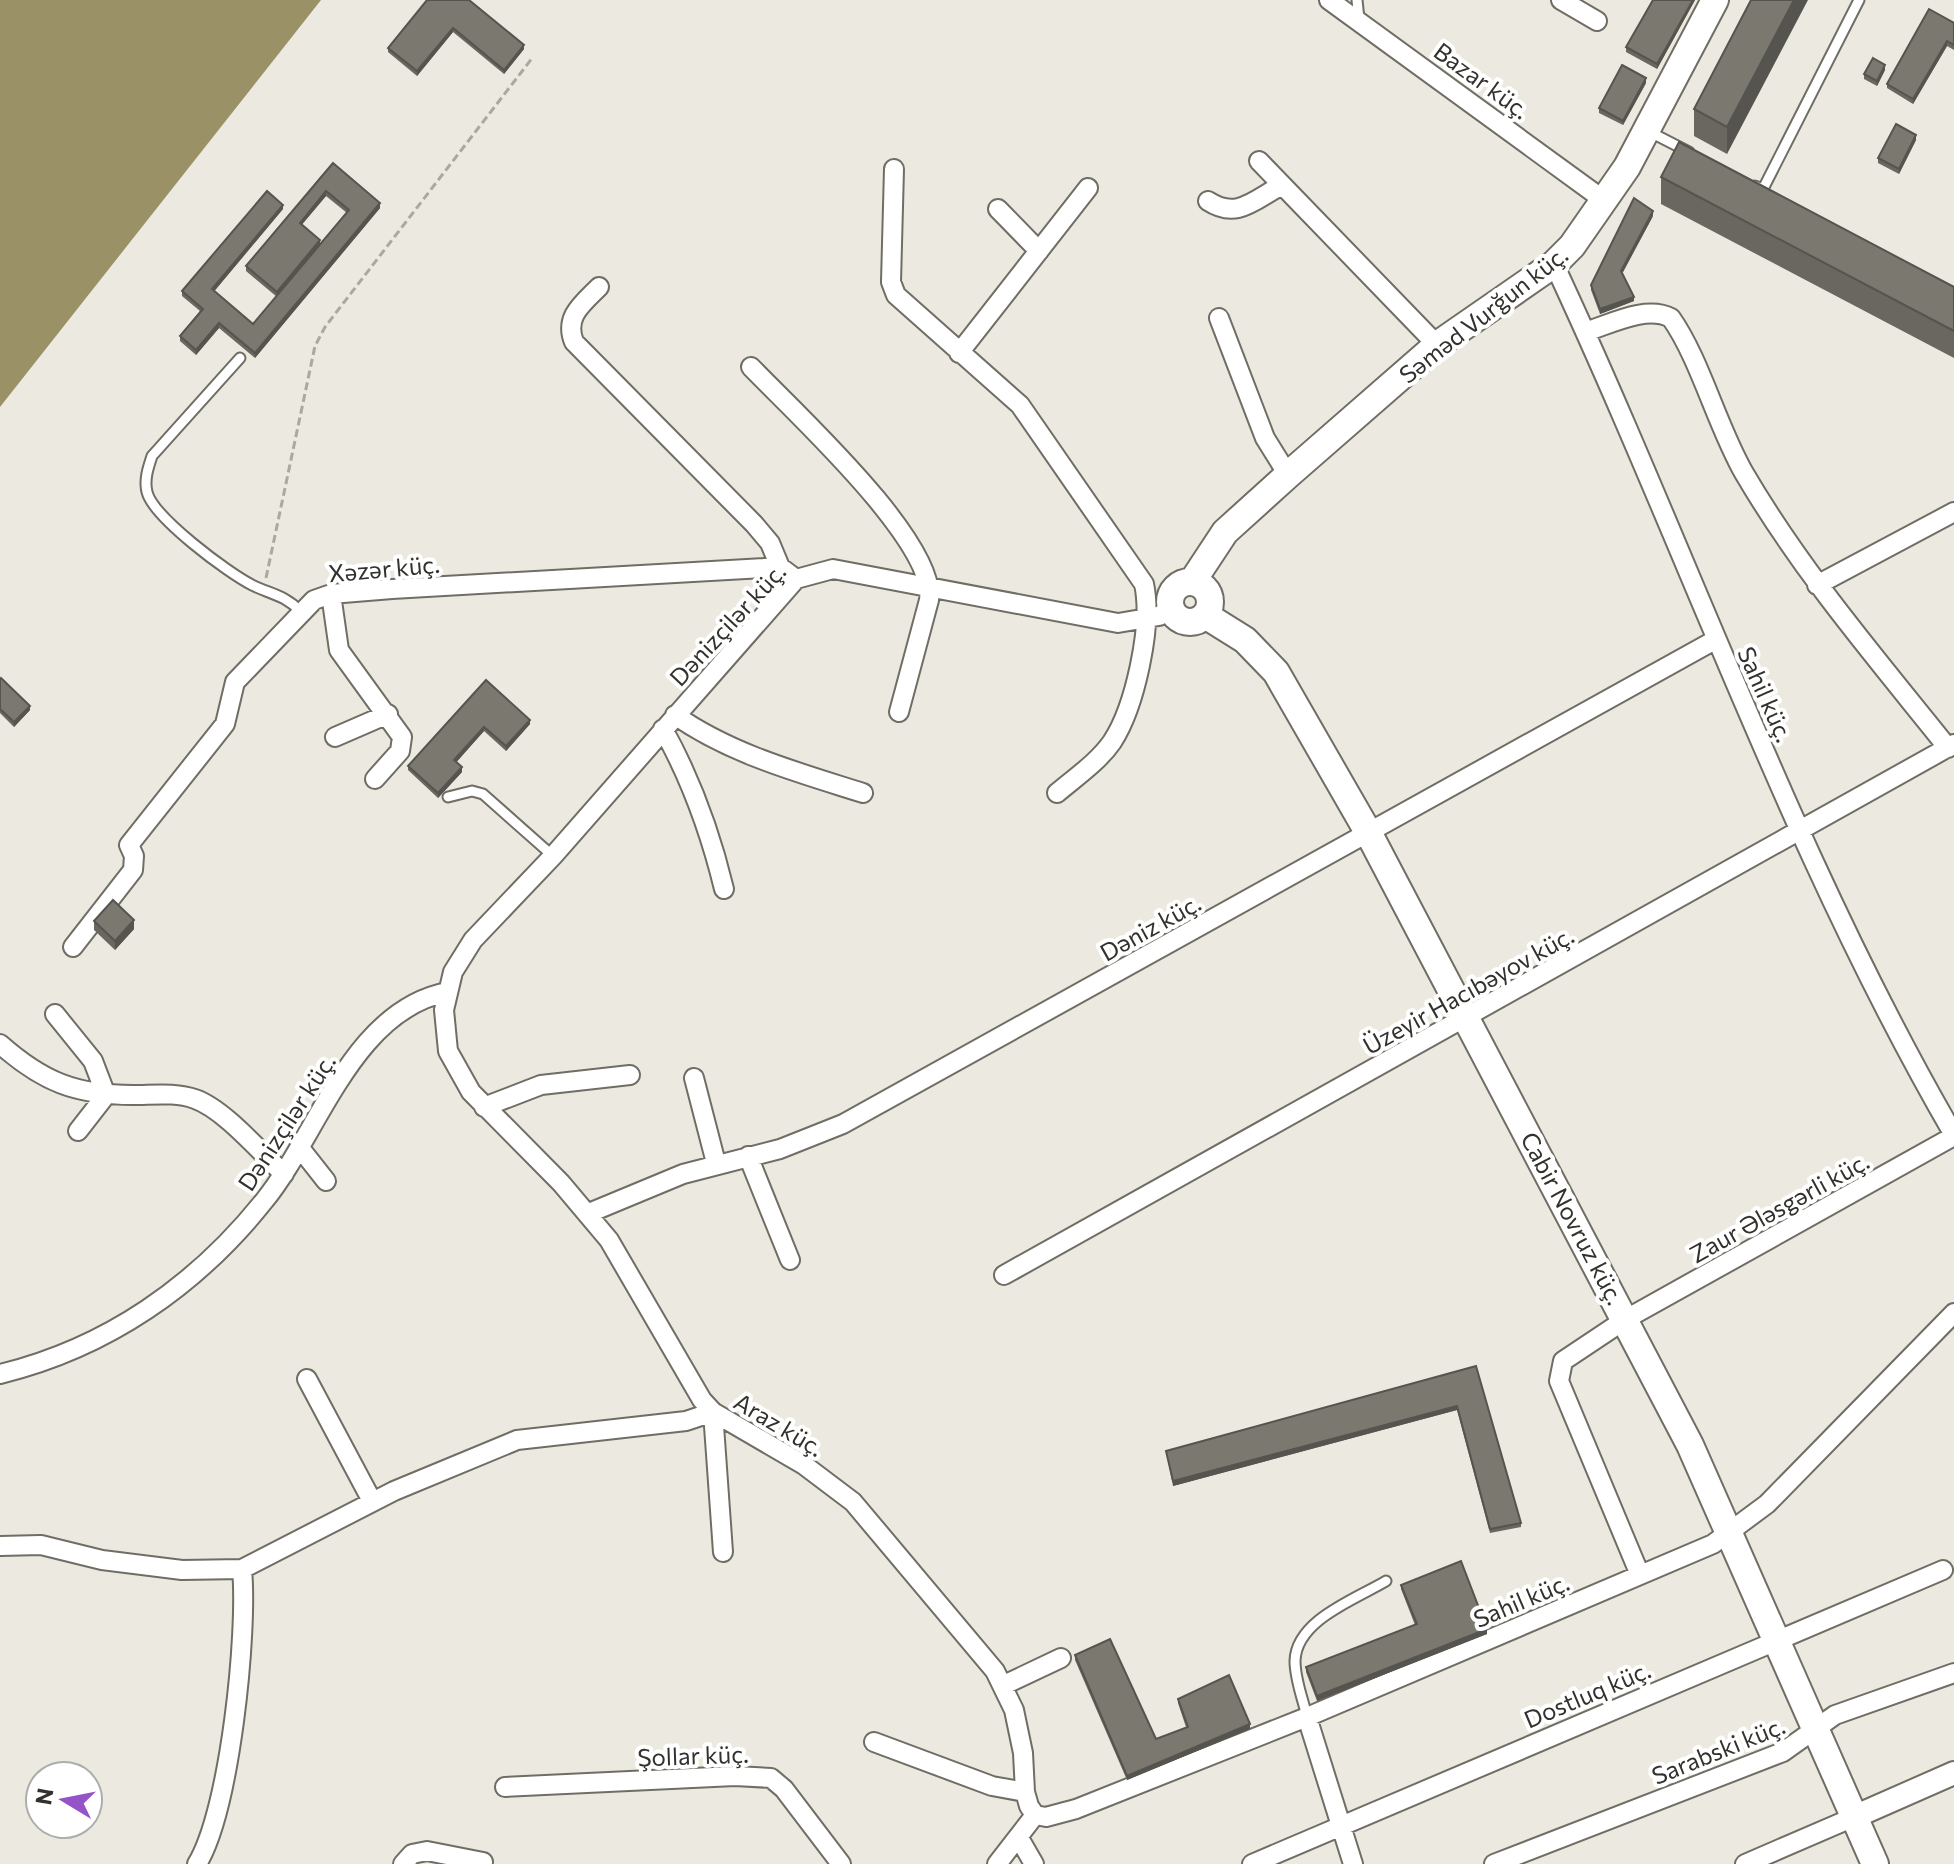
<svg xmlns="http://www.w3.org/2000/svg" width="1954" height="1864" viewBox="0 0 1954 1864" font-family="Commissioner,sans-serif">
<style>
.water{fill:#9a9166}
.lines{fill:none;stroke-linecap:round;stroke-linejoin:round}
.service-casing{stroke:#6f6d64;stroke-width:13}
.minor-casing{stroke:#6f6d64;stroke-width:22}
.tertiary-casing{stroke:#6f6d64;stroke-width:26}
.secondary-casing{stroke:#6f6d64;stroke-width:30}
.path{stroke:#aaa8a0;stroke-width:3;stroke-dasharray:8 4;stroke-linecap:butt}
.service{stroke:#fff;stroke-width:9}
.minor{stroke:#fff;stroke-width:18}
.tertiary{stroke:#fff;stroke-width:22}
.secondary{stroke:#fff;stroke-width:26}
.wall{fill:#69675f;fill-rule:evenodd}
.shaded-wall{fill:#55544e}
.building{fill:#7a786f;stroke:#55544e;stroke-width:2}
.labels{text-anchor:middle;dominant-baseline:central;stroke-width:8;stroke-linejoin:round;paint-order:stroke}
.street-label{font-size:24px;fill:#31312d;stroke:#fff}
</style>
<rect width="100%" height="100%" fill="#eceae0"/>
<path class="water" d="M0 0H321L0 407Z"/>
<g class="lines">
<defs>
<path id="service" d="M1357 0 1359 19
M1648 131 1689 152
M1755 186 1763 189 1859 0
M240 358 152 456C148 468 144 480 147 492 153 517 228 573 252 585 270 594 285 595 300 611
M448 797 472 791 483 794 553 856
M1307 1717C1303 1699 1295 1680 1295 1661 1296 1620 1356 1599 1386 1581"/>
<path id="minor" d="M1329 0 1605 201
M1561 0 1597 21
M1259 161 1437 345
M894 169 891 282 896 295 1020 405 1144 584C1153 625 1135 707 1112 742 1098 762 1076 777 1057 793
M1208 201C1237 220 1254 200 1282 185
M998 209 1039 251
M1554 264C1689 553 1793 858 1954 1135
M599 287C582 304 564 317 574 342L754 524 770 543 780 567
M1219 318 1265 438 1288 475
M1585 332C1611 324 1646 305 1671 318 1700 359 1717 426 1744 473 1802 572 1876 658 1948 748
M959 353 1088 188
M751 367C793 411 937 542 929 600L899 712
M1817 585 1954 512
M331 594 339 650 402 737 400 751 375 779
M675 715C730 754 800 773 863 793
M663 729C692 781 710 831 724 889
M335 737 388 714
M73 947 133 870 134 856 129 845 225 724 235 682 314 600 331 594 392 589 780 567 796 579
M55 1014 93 1061 106 1095 78 1131
M0 1044C43 1082 76 1095 133 1095 153 1095 176 1092 195 1099 224 1109 261 1153 284 1174
M694 1078 716 1163
M484 1107 541 1085 630 1075
M300 1148 326 1181
M748 1156 790 1260
M589 1213 683 1174 780 1149 843 1124 1715 640
M1004 1275 1954 744
M0 1374C107 1348 196 1286 264 1201 318 1135 352 1011 447 992
M307 1379 372 1501
M0 1546 41 1545 102 1560 182 1570 242 1569 394 1491 517 1440 686 1421 713 1412 723 1552
M1640 1575 1559 1381 1563 1361 1626 1319 1954 1136
M1004 1685 1061 1658
M1307 1717 1353 1864
M874 1742 992 1786 1025 1792
M505 1787 735 1776 771 1778 784 1789 841 1864
M1035 1815 1029 1806 1025 1792 1023 1753 1014 1710 995 1671 853 1502 804 1465 713 1412 702 1400 609 1240 561 1183 471 1092 448 1051 444 1010 453 972 473 940 553 856 796 579 833 569 1118 623 1159 616 1172 609
M1035 1815 1046 1817 1076 1809 1307 1717 1713 1544 1767 1504 1954 1313
M1019 1838 1034 1864
M197 1864C230 1810 248 1633 242 1569
M403 1864 412 1854 427 1851 483 1862
M997 1864 1035 1815
M1252 1864 1943 1570
M1494 1864 1783 1752 1835 1715 1954 1673
M1745 1864 1854 1817"/>
<path id="tertiary" d="M1854 1817 1954 1773"/>
<path id="secondary" d="M1192 582 1225 532 1288 475 1437 345 1554 264 1572 246 1627 167 1715 0
M1170 602a20 20 0 1 1 40 0a20 20 0 1 1-40 0Z
M1205 615 1245 640 1276 672 1368 832 1690 1445 1875 1864"/>
</defs>
<use href="#service" class="service-casing"/>
<use href="#minor" class="minor-casing"/>
<use href="#tertiary" class="tertiary-casing"/>
<use href="#secondary" class="secondary-casing"/>
<path class="path" d="M266 578 315 346 325 327 533 57"/>
<use href="#service" class="service"/>
<use href="#minor" class="minor"/>
<use href="#tertiary" class="tertiary"/>
<use href="#secondary" class="secondary"/>
</g>
<path class="wall" d="M427 0 524 49 504 74 453 32 417 76 388 52V48Z
M1653 0H1695L1657 69 1626 52V47Z
M1751 0 1727 154 1694 136V109Z
M1954 23V50L1947 46 1913 104 1887 88V84Z
M1885 70 1877 86 1864 79V74Z
M1646 83 1623 125 1599 113V108Z
M1916 140 1899 174 1878 163V158Z
M333 163 380 208 255 358 219 328 196 355 180 341V336L200 311 182 296V291L283 209 214 291 253 324 277 297 246 271V266ZM326 196 347 213 320 244 302 224Z
M1661 177 1954 287V358L1661 204Z
M1653 216 1622 273 1634 301 1600 314 1591 290V285Z
M0 679 30 710 14 727 0 713Z
M486 680 530 724 506 751 484 731 456 762 462 772 438 798 408 770V766Z
M94 921 134 929 115 950 94 930Z
M1476 1366 1521 1523V1527L1490 1533 1457 1410 1173 1486 1166 1451Z
M1401 1585 1487 1634 1317 1701 1306 1672V1667L1415 1625 1401 1589Z
M1075 1655 1156 1739 1186 1727 1178 1703V1699L1250 1729 1127 1780 1075 1660Z"/>
<path class="shaded-wall" d="M1693 0H1695L1657 69V64Z
M1794 0H1808L1727 154V127Z
M453 28V32L417 76V71Z
M1947 41V46L1913 104V99Z
M524 45V49L504 74V70Z
M1885 65V70L1877 86V81Z
M1646 78V83L1623 125V121Z
M1916 135V140L1899 174V169Z
M326 191V196L300 227V223Z
M380 203V208L255 358V353Z
M283 205V209L212 294V289Z
M1653 211V216L1621 276V271Z
M320 240V244L277 297V292Z
M1634 297V301L1600 314V309Z
M219 323V328L196 355V350Z
M30 706V710L14 727V722Z
M530 720V724L506 751V746Z
M484 727V731L454 765V760Z
M462 767V772L438 798V793Z
M134 920V929L115 950V941Z
M1457 1406V1410L1173 1486V1481Z
M1487 1629V1634L1317 1701V1696Z
M1250 1724V1729L1127 1780V1776Z"/>
<path class="building" d="M427 0H469L524 45 504 70 453 28 417 71 388 48Z
M1653 0H1693L1657 64 1626 47Z
M1751 0H1794L1727 127 1694 109Z
M1929 9 1954 23V45L1947 41 1913 99 1887 84Z
M1873 58 1885 65 1877 81 1864 74Z
M1622 65 1646 78 1623 121 1599 108Z
M1896 124 1916 135 1899 169 1878 158Z
M1679 142 1954 287V331L1661 177Z
M333 163 380 203 255 353 219 323 196 350 180 336 203 309 182 291 267 191 283 205 212 289 253 324 349 210 326 191 300 223 320 240 277 292 246 266Z
M1634 198 1653 211 1621 271 1634 297 1600 309 1591 285Z
M1 678 30 706 14 722 0 709V679Z
M486 680 530 720 506 746 484 727 454 760 462 767 438 793 408 766Z
M113 900 134 920 115 941 94 921Z
M1476 1366 1521 1523 1490 1529 1457 1406 1173 1481 1166 1451Z
M1461 1561 1487 1629 1317 1696 1306 1667 1417 1624 1401 1585Z
M1110 1639 1156 1739 1188 1727 1178 1699 1229 1675 1250 1724 1127 1776 1075 1655Z"/>
<g class="labels">
<g class="street-label">
<text transform="translate(1482 80) rotate(36)">Bazar küç.</text>
<text transform="translate(1483 314) rotate(-38)">Səməd Vurğun küç.</text>
<text transform="translate(384 568) rotate(-5)">Xəzər küç.</text>
<text transform="translate(727 624) rotate(-47)">Dәnizçilәr küç.</text>
<text transform="translate(1766 694) rotate(66)">Sahil küç.</text>
<text transform="translate(1150 927) rotate(-29)">Dәniz küç.</text>
<text transform="translate(1468 990) rotate(-29)">Üzeyir Hacıbəyov küç.</text>
<text transform="translate(286 1122) rotate(-57)">Dənizçilər küç.</text>
<text transform="translate(1779 1207) rotate(-29)">Zaur Ələsgərli küç.</text>
<text transform="translate(1573 1218) rotate(62)">Cabir Novruz küç.</text>
<text transform="translate(779 1424) rotate(31)">Araz küç.</text>
<text transform="translate(1521 1600) rotate(-23)">Sahil küç.</text>
<text transform="translate(1587 1694) rotate(-23)">Dostluq küç.</text>
<text transform="translate(1718 1750) rotate(-22)">Sarabski küç.</text>
<text transform="translate(693 1755) rotate(-2)">Şollar küç.</text>
</g>
</g>
<g transform="translate(64 1800) rotate(280)"><circle r="38" fill="#ffffff" stroke="#adadab" stroke-width="2"/>
<path d="M0-6L14 30L0 20L-14 30Z" fill="#9553c8"/>
<text y="-12" font-size="22" font-weight="bold" text-anchor="middle" fill="#31312d">N</text>
</g>
</svg>
